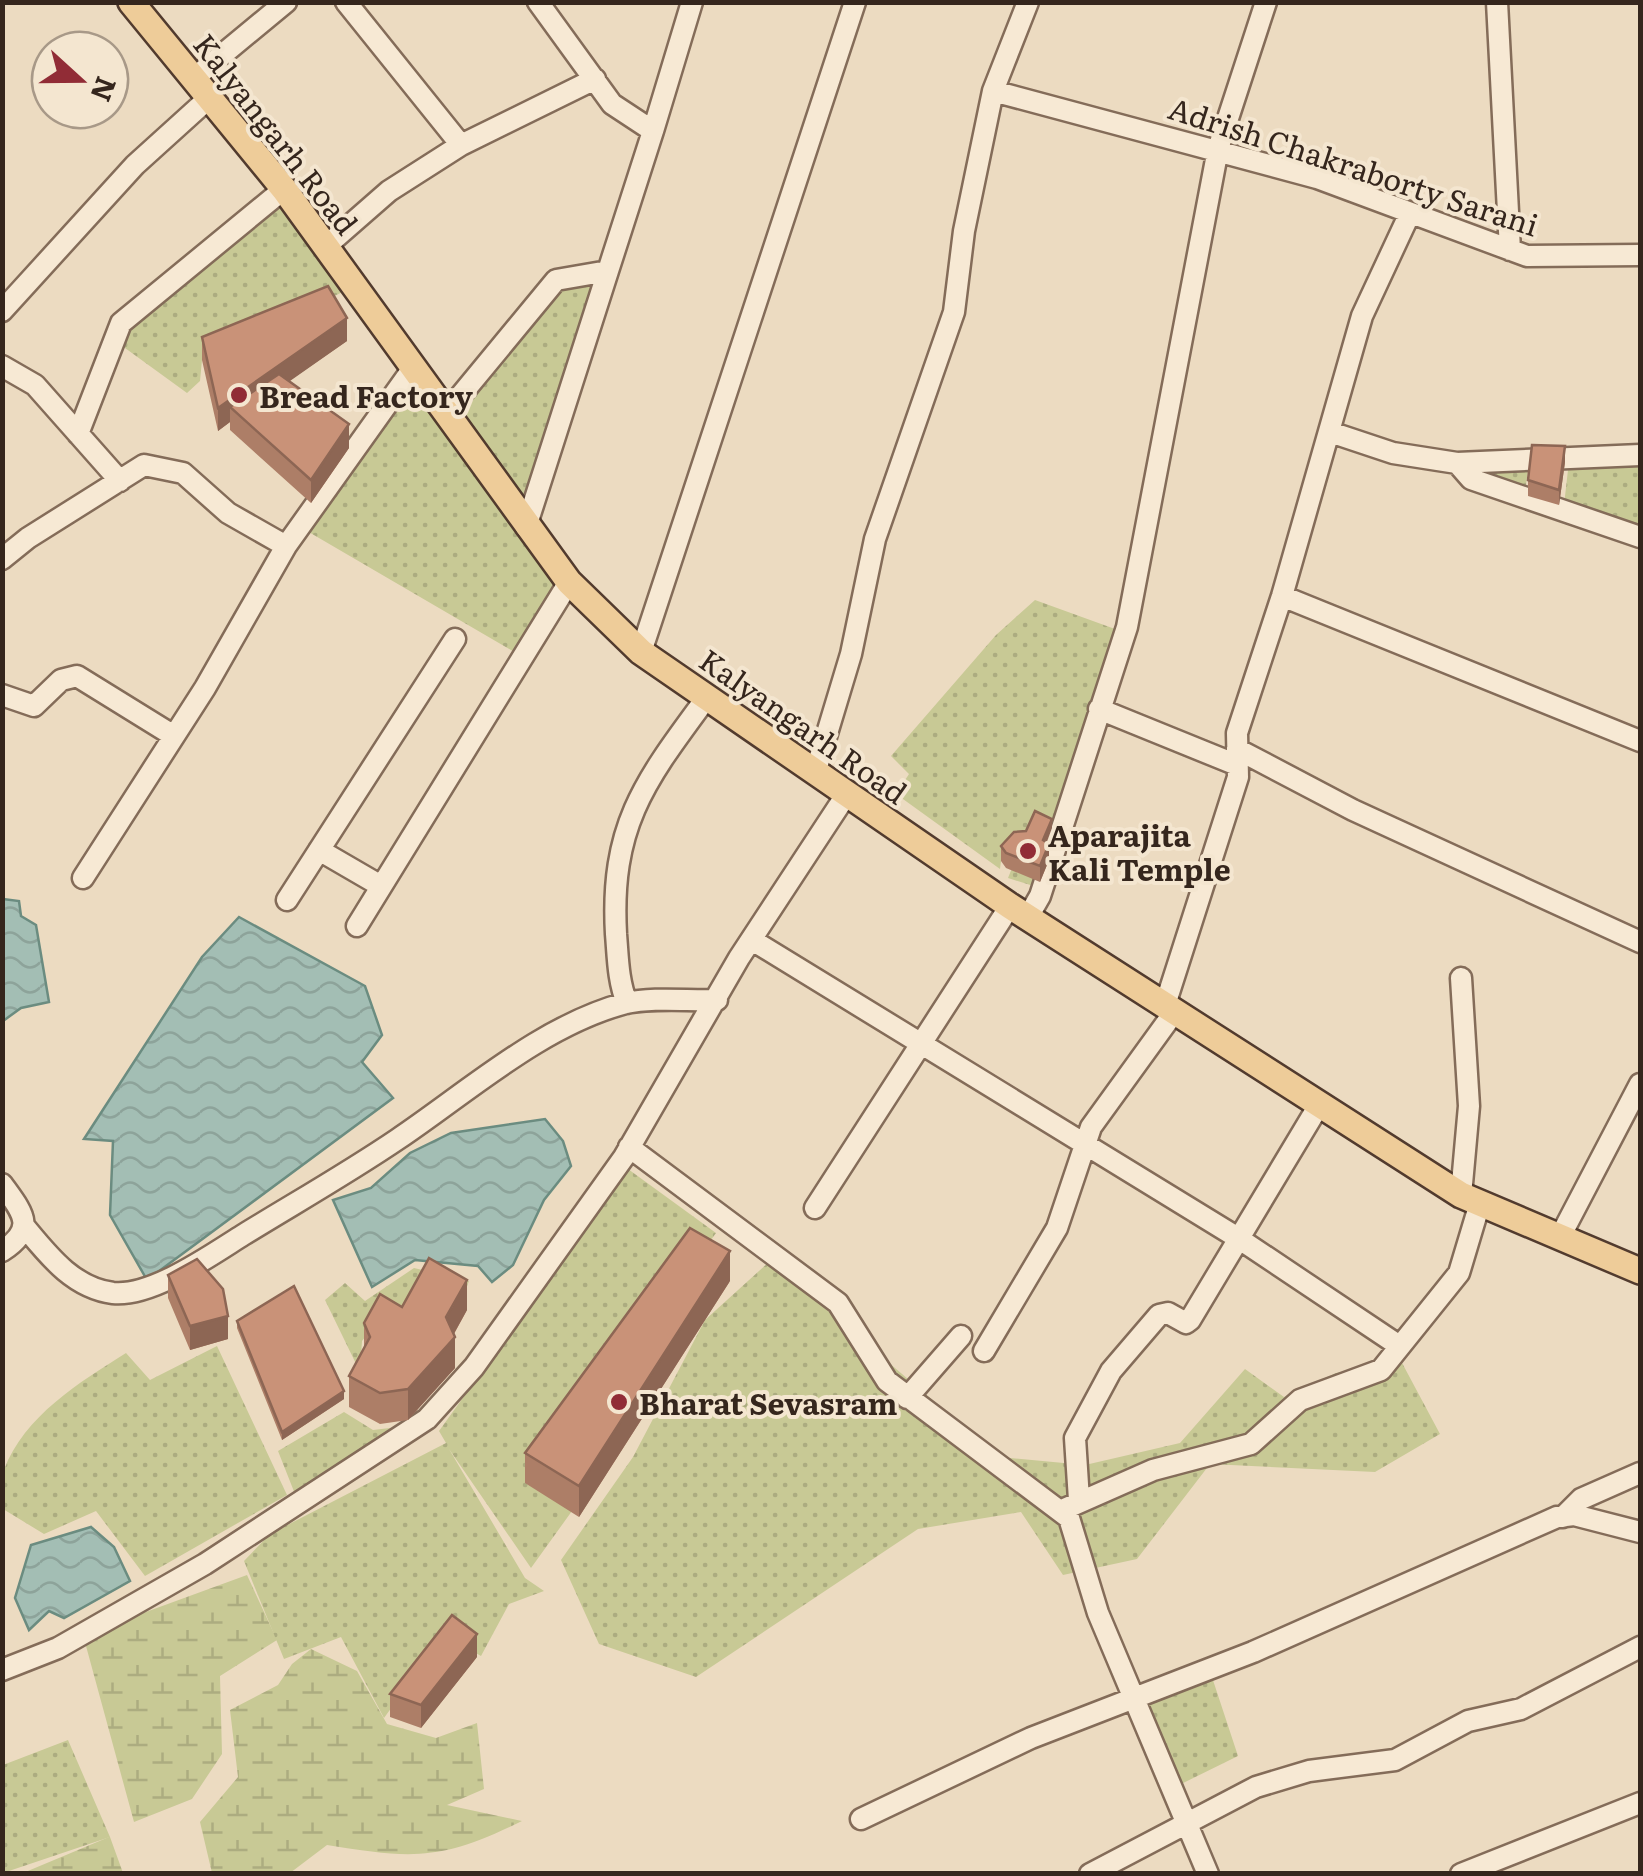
<svg xmlns="http://www.w3.org/2000/svg" width="1643" height="1876" viewBox="0 0 1643 1876" font-family="Literata,serif">
<style>
.wetland{fill:url(#wetland-marsh)}
.park{fill:url(#park-dots)}
.water{fill:url(#water-waves);stroke:#6b8c80;stroke-width:2.5}
.lines{fill:none;stroke-linecap:round;stroke-linejoin:round}
.minor-casing{stroke:#846c59;stroke-width:25}
.major-casing{stroke:#523b2e;stroke-width:30}
.minor{stroke:#f7e9d4;stroke-width:20}
.major{stroke:#ec9;stroke-width:25}
.wall{fill:#ad7e67}
.shaded-wall{fill:#8d6654}
.building{fill:#c99278;stroke:#8d6654;stroke-width:2.5}
.poi-dot{fill:#912c36;stroke:#f4e6d0;stroke-width:4}
.labels{text-anchor:middle;dominant-baseline:central;stroke-width:8;stroke-linejoin:round;paint-order:stroke}
.street-label{font-size:30px;fill:#35261d;stroke:#f4e6d0}
.poi-label{font-size:30px;font-weight:bold;fill:#35261d;stroke:#f4e6d0;text-anchor:start}
</style>
<defs>
<pattern id="wetland-marsh" width="20" height="14" patternUnits="userSpaceOnUse" patternTransform="scale(2.5)"><rect width="20" height="14" fill="#c8c995"/><path d="M1 5h8M5 5V1M11 12h8M15 12V8" fill="none" stroke="#acac80"/></pattern>
<pattern id="park-dots" width="8" height="8" patternUnits="userSpaceOnUse" patternTransform="scale(2.5)"><rect width="8" height="8" fill="#c8c995"/><path d="M2 2h.1M6 6h.1" fill="none" stroke="#acac80" stroke-width="1.8" stroke-linecap="round"/></pattern>
<pattern id="water-waves" width="16" height="10" patternUnits="userSpaceOnUse" patternTransform="scale(2.5)"><rect width="16" height="10" fill="#a3beb4"/><path d="M0 5q4-4 8 0t8 0" fill="none" stroke="#8da39a"/></pattern>
</defs>
<rect width="100%" height="100%" fill="#ecdbc1"/>
<path class="wetland" d="M247 1575 277 1640 220 1676 222 1754 192 1799 134 1822 83 1635Z
M311 1649 357 1671 387 1724 436 1738 477 1723 484 1789 447 1805 522 1821C441 1861 413 1859 327 1845L290 1873H212L200 1822 238 1777 230 1710 278 1685 292 1664Z
M110 1837 123 1873H23L109 1837Z"/>
<path class="park" d="M284 189 353 287 202 360 200 381 187 393 114 340Z
M599 277 523 518 569 582 523 657 307 531 413 368 451 421 557 286Z
M1640 460V534L1564 505 1569 461Z
M1529 464 1525 491 1469 471Z
M1035 600 1115 629 1076 746 1040 888 1008 878 1020 848 1001 861 1000 869 896 794 909 774 891 756 996 635Z
M628 1169 716 1233 535 1483 572 1511 531 1568 449 1449 525 1578 544 1591 509 1604 481 1656 444 1635 384 1718 341 1637 284 1659 244 1561 270 1534 446 1443 439 1431Z
M770 1261 999 1457 1085 1465 1180 1443 1245 1369 1284 1397 1336 1373 1401 1361 1440 1434 1375 1472 1210 1464 1137 1559 1063 1575 1021 1512 918 1529 696 1677 599 1644 561 1560 633 1457 705 1320Z
M414 1268 469 1281 462 1300 396 1334 380 1318 362 1341 360 1372 325 1300 345 1283 365 1301Z
M217 1346 287 1495 145 1576 96 1511 44 1534 3 1509C2 1497 0 1480 4 1470 24 1416 80 1382 126 1353L150 1380Z
M344 1412 373 1430 398 1427 295 1494 278 1451Z
M1209 1668 1238 1756 1171 1789 1131 1696Z
M68 1740 110 1837 3 1873V1765Z"/>
<path class="water" d="M3 899 19 901 21 916 36 925 49 1002 21 1008 3 1021Z
M239 917 365 986 382 1035 362 1062 393 1098 147 1280 110 1215 113 1141 84 1139 202 957Z
M545 1119 563 1141 571 1166 544 1200 513 1265 492 1282 478 1266 415 1260 372 1287 333 1200 371 1188 410 1153 451 1133Z
M91 1527 114 1547 130 1581 64 1618 49 1611 29 1630 15 1598 31 1545Z"/>
<g class="lines">
<defs>
<path id="minor" d="M346 2 461 145
M538 2 612 104 653 131 608 271
M1497 2 1510 250
M193 79 286 2
M993 91 1317 178 1527 256 1640 255
M653 131 692 2
M325 247 389 191 461 145 595 79
M2 311 135 165 209 98
M2 366 35 385 120 481
M447 412 556 280 608 271 526 527
M1330 432 1393 453 1457 463 1640 455
M78 434 121 323 284 189
M1457 463 1471 479 1640 537
M2 559 28 538 144 465 183 473 228 513 286 546
M1282 596 1640 741
M641 652 855 2
M2 695 34 706 61 680 77 676 174 736
M1099 709 1237 765
M1237 749 1353 810 1640 942
M816 770 851 654 875 539 954 312 964 231 993 91 1028 2
M319 850 381 886
M83 878 205 688 286 546 413 368
M287 900 455 639
M1028 917 1040 896 1127 627 1218 149 1266 2
M357 926 569 582
M752 940 1238 1238 1398 1345
M1461 978 1469 1106 1461 1195
M627 1003C618 981 618 958 616 934 610 825 645 781 707 697
M1165 1005 1238 777 1237 733 1282 596 1362 316 1410 213
M629 1147 838 1303 887 1381 1069 1518 1098 1613 1208 1874
M2 1184C22 1212 38 1228 2 1251
M815 1208 1010 906
M24 1226C48 1255 73 1288 113 1293 152 1297 211 1255 243 1235 295 1203 348 1173 398 1139 468 1092 542 1025 626 1003 653 997 688 1001 717 1000
M1560 1237 1640 1084
M984 1351 1057 1228 1091 1127 1175 1011
M907 1398 961 1336
M1079 1500 1075 1438 1111 1371 1159 1315 1168 1313 1186 1323 1190 1320 1319 1105
M1060 1511 1153 1470 1251 1444 1300 1400 1381 1370 1459 1273 1480 1203
M1563 1517 1581 1499 1640 1473
M2 1670 58 1648 205 1564 427 1419 474 1367 624 1157 739 958 846 795
M861 1819 1031 1738 1253 1652 1557 1517 1574 1515 1640 1532
M1090 1874 1256 1787 1309 1771 1395 1760 1468 1721 1521 1709 1640 1647
M1461 1874 1640 1803"/>
<path id="major" d="M131 2 284 189 569 582 641 652 1010 906 1461 1195 1640 1271"/>
</defs>
<use href="#minor" class="minor-casing"/>
<use href="#major" class="major-casing"/>
<use href="#minor" class="minor"/>
<use href="#major" class="major"/>
</g>
<path class="wall" d="M202 337 347 341 289 381 349 448 311 503 230 430V422L218 431 202 360Z
M1565 462 1559 505 1528 496V480Z
M1052 835 1048 844 1049 860 1040 882 1006 868 1001 861V846Z
M168 1275 228 1339 190 1350 168 1298Z
M730 1281 579 1517 525 1483V1453Z
M402 1307 467 1310 454 1334 455 1368 408 1420 380 1424 349 1407V1376L364 1349V1323Z
M237 1321 344 1399 282 1440 237 1328Z
M477 1657 421 1728 390 1717V1694Z"/>
<path class="shaded-wall" d="M347 318V341L240 416 230 407V422L218 431V408Z
M349 424V448L311 503V480Z
M1565 446V462L1559 505V490Z
M1052 819V835L1043 855V840Z
M1049 844V860L1040 882V866Z
M730 1251V1281L579 1517V1486Z
M467 1280V1310L447 1346 455 1337V1368L408 1420V1389Z
M228 1316V1339L190 1350V1326Z
M344 1391V1399L282 1440V1432Z
M477 1634V1657L421 1728V1705Z"/>
<path class="building" d="M328 286 347 318 218 408 202 337Z
M279 374 349 424 311 480 230 407Z
M1532 445 1565 446 1559 490 1528 480Z
M1035 811 1052 819 1043 840 1049 844 1040 866 1006 853 1001 846 1014 832 1026 831Z
M690 1228 730 1251 579 1486 525 1453Z
M429 1258 467 1280 446 1317 455 1337 408 1389 380 1393 349 1376 370 1337 364 1323 380 1294 402 1307Z
M197 1259 223 1289 228 1316 190 1326 168 1275Z
M294 1286 344 1391 282 1432 237 1321Z
M452 1615 477 1634 421 1705 390 1694Z"/>
<g class="poi-dot">
<circle cx="239" cy="395" r="10"/>
<circle cx="1028" cy="851" r="10"/>
<circle cx="619" cy="1402" r="10"/>
</g>
<g class="labels">
<g class="street-label">
<text transform="translate(277 133) rotate(52)">Kalyangarh Road</text>
<text transform="translate(1354 165) rotate(18)">Adrish Chakraborty Sarani</text>
<text transform="translate(804 725) rotate(35)">Kalyangarh Road</text>
</g>
<g class="poi-label">
<text x="259" y="395">Bread Factory</text>
<text x="1048" y="834">Aparajita<tspan x="1048" dy="34">Kali Temple</tspan></text>
<text x="639" y="1402">Bharat Sevasram</text>
</g>
</g>
<rect width="1643" height="1876" fill="none" stroke="#35261d" stroke-width="10"/>
<g transform="translate(80 80) rotate(111)"><circle r="48" fill="#f4e6d0" stroke="#a89988" stroke-width="2.5"/>
<path d="M0-8L18 38L0 25L-18 38Z" fill="#912c36"/>
<text y="-15" font-size="28" font-weight="bold" text-anchor="middle" fill="#35261d">N</text>
</g>
</svg>
